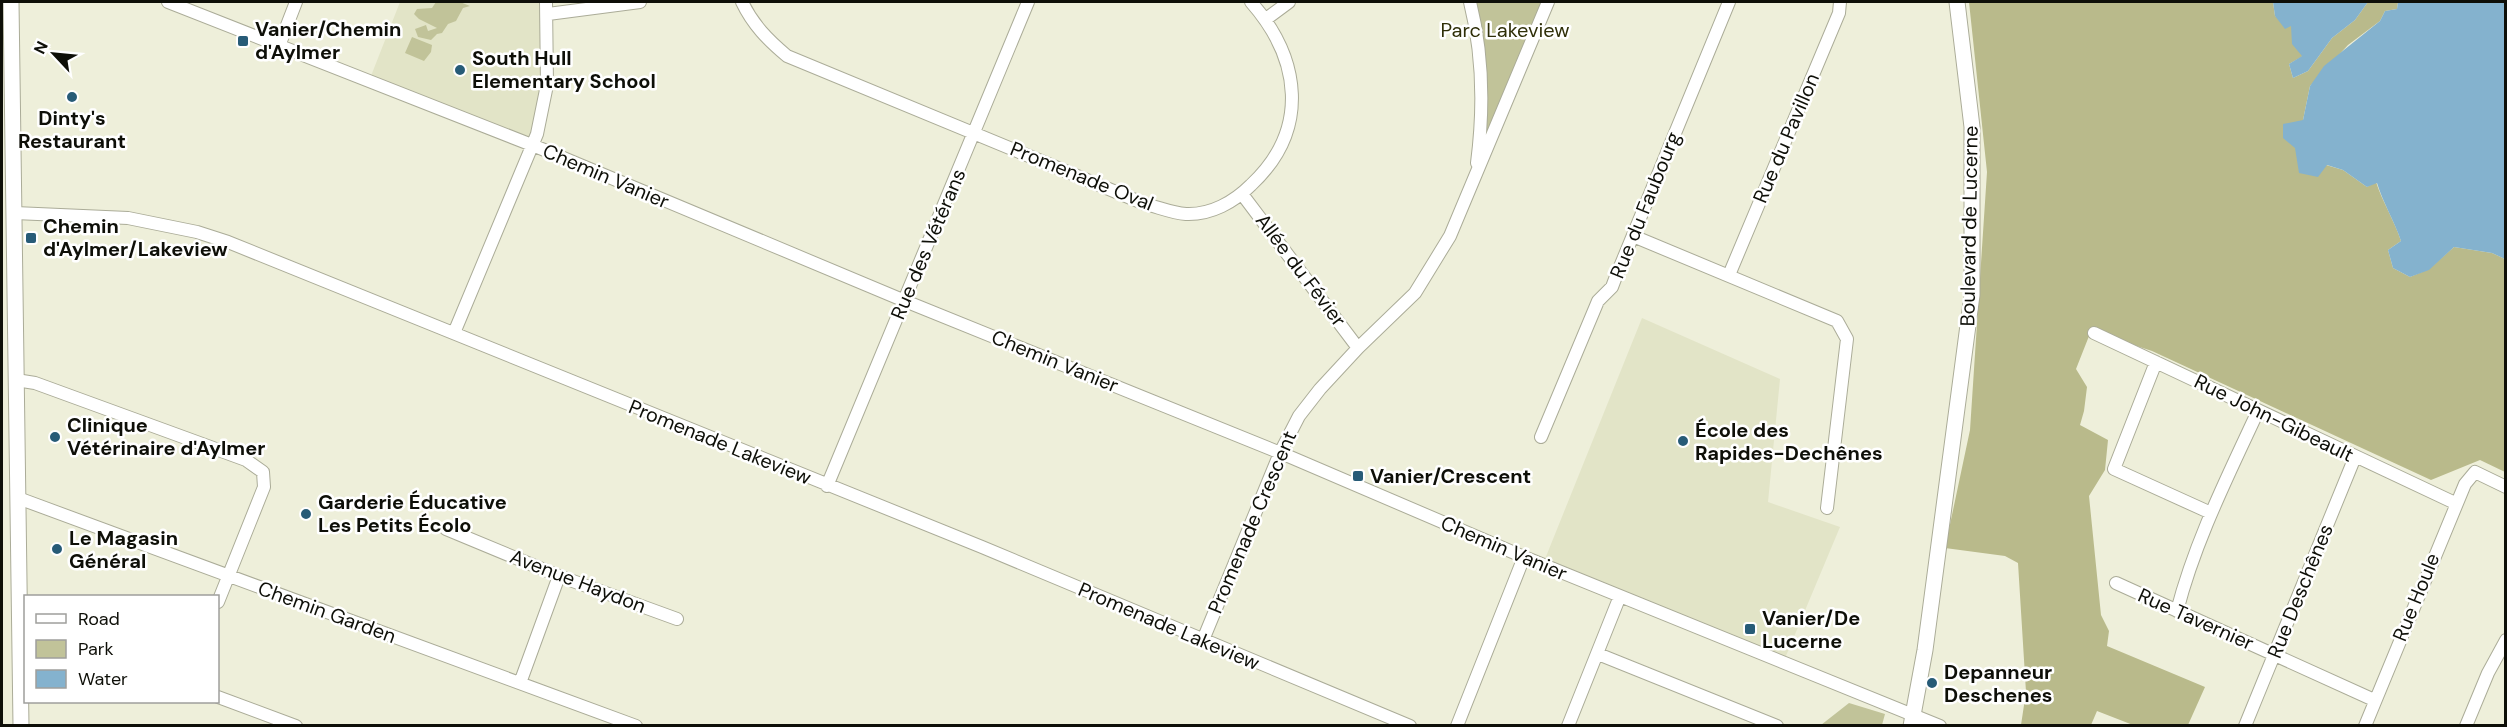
<svg xmlns="http://www.w3.org/2000/svg" width="2507" height="727" viewBox="0 0 2507 727" font-family="'DM Sans',sans-serif">
<style>
.built{fill:#e2e4c7}
.green{fill:#c1c399}
.forest{fill:#b9ba8b}
.water{fill:#84b2ce}
.lines{fill:none;stroke-linecap:round;stroke-linejoin:round}
.minor-casing{stroke:#abac98;stroke-width:14}
.major-casing{stroke:#abac98;stroke-width:17}
.minor{stroke:#fff;stroke-width:12}
.major{stroke:#fff;stroke-width:15}
.poi-dot{fill:#275b77;stroke:#fff;stroke-width:2}
.labels{text-anchor:middle;dominant-baseline:central;stroke-width:5;stroke-linejoin:round;paint-order:stroke}
.poi-label{font-size:20px;font-weight:bold;fill:#0e0f08;stroke:#fff;text-anchor:start}
.park-label{font-size:20px;fill:#2f2f08;stroke:#fff}
.street-label{font-size:20px;fill:#0e0f08;stroke:#fff}
</style>
<rect width="100%" height="100%" fill="#eeefda"/>
<path class="built" d="M400 2H546L548 60 533 146 369 81Z
M1642 318 1780 379 1768 502 1840 527 1783 663 1543 564Z"/>
<path class="green" d="M436 2H460L470 6 463 8 456 21 448 24 442 33 437 34 431 40 418 37 415 29 426 25 428 31 437 28 419 19 414 14 417 9 432 8Z
M1470 2H1548L1475 179 1480 142Z
M412 37 432 45 431 52 424 61 405 53Z
M1849 703 1885 714 1882 725H1821Z"/>
<path class="forest" d="M1969 2H2273L2275 16 2291 25 2303 56 2289 64 2293 78 2308 71 2332 38 2355 20 2368 2H2398L2397 9 2385 11 2380 21 2348 45 2310 86 2303 120 2326 165 2343 170 2367 187 2376 182C2383 203 2394 220 2401 241L2388 250 2393 268 2410 277 2429 269 2454 247 2492 253 2505 259V472L2480 460 2431 480 2152 351 2091 331 2076 369 2087 387 2084 411 2080 425 2108 440 2105 470 2089 496 2101 615 2109 631 2107 646 2205 687 2188 725H2133L2097 711 2091 725H2021L2026 692 2018 563 2005 556 1945 548 1970 430 1987 172Z"/>
<path class="water" d="M2273 2H2368L2355 20 2332 38 2308 71 2293 78 2289 64 2302 56 2292 44 2291 26 2285 29 2275 16Z
M2398 2H2505V259L2492 253 2454 247 2429 270 2410 277 2393 268 2388 250 2401 241C2394 220 2383 203 2377 183L2367 187 2343 170 2327 165 2318 177 2299 173 2295 148 2283 138V124L2303 120 2310 86 2324 66 2380 21 2385 11 2397 9Z"/>
<g class="lines">
<defs>
<path id="minor" d="M168 2 542 149 905 301 1288 456 1524 557 1940 726
M742 2C753 25 768 40 787 56L1145 204C1158 207 1172 213 1186 214 1211 215 1234 202 1251 185 1310 130 1301 59 1251 2
M1470 2C1483 54 1484 109 1477 163
M548 14 640 2
M1266 19 1289 2
M279 46 296 2
M1242 194 1358 348
M15 213 128 218 197 232 228 242 982 547 1410 726
M1633 236 1837 321 1847 339 1827 508
M1729 275 1839 13 1840 2
M454 333 537 134 547 85 546 2
M2094 333 2455 503
M2156 362 2114 469 2211 513
M16 380 35 383 246 460 263 472 264 487 218 602
M1541 437 1598 301 1612 287 1615 279 1729 2
M827 486 1028 2
M18 498 636 726
M446 529 559 576 677 619
M2116 583 2374 700
M2177 611C2195 541 2228 476 2258 411
M1203 640 1280 453 1299 416 1320 389 1358 348 1415 293 1450 236 1548 2
M1598 654 1777 726
M520 683 559 576
M218 697 296 726
M1457 726 1524 557
M1568 726 1620 596
M2245 726 2355 457
M2365 726 2465 484 2475 472 2506 487
M2466 726 2488 673 2506 640"/>
<path id="major" d="M11 2 21 726
M1911 726 1925 650 1972 295V127L1957 2"/>
</defs>
<use href="#minor" class="minor-casing"/>
<use href="#major" class="major-casing"/>
<use href="#minor" class="minor"/>
<use href="#major" class="major"/>
</g>
<g class="poi-dot">
<rect x="237" y="35" width="12" height="12" rx="3"/>
<circle cx="460" cy="70" r="6"/>
<circle cx="72" cy="97" r="6"/>
<rect x="25" y="232" width="12" height="12" rx="3"/>
<circle cx="55" cy="437" r="6"/>
<circle cx="1683" cy="441" r="6"/>
<rect x="1352" y="470" width="12" height="12" rx="3"/>
<circle cx="306" cy="514" r="6"/>
<circle cx="57" cy="549" r="6"/>
<rect x="1744" y="623" width="12" height="12" rx="3"/>
<circle cx="1932" cy="683" r="6"/>
</g>
<g class="labels">
<g class="poi-label">
<text x="255" y="29">Vanier/Chemin<tspan x="255" dy="23">d'Aylmer</tspan></text>
<text x="472" y="58">South Hull<tspan x="472" dy="23">Elementary School</tspan></text>
<text x="72" y="118" text-anchor="middle">Dinty's<tspan x="72" dy="23">Restaurant</tspan></text>
<text x="43" y="226">Chemin<tspan x="43" dy="23">d'Aylmer/Lakeview</tspan></text>
<text x="67" y="425">Clinique<tspan x="67" dy="23">Vétérinaire d'Aylmer</tspan></text>
<text x="1695" y="430">École des<tspan x="1695" dy="23">Rapides-Dechênes</tspan></text>
<text x="1370" y="476">Vanier/Crescent</text>
<text x="318" y="502">Garderie Éducative<tspan x="318" dy="23">Les Petits Écolo</tspan></text>
<text x="69" y="538">Le Magasin<tspan x="69" dy="23">Général</tspan></text>
<text x="1762" y="618">Vanier/De<tspan x="1762" dy="23">Lucerne</tspan></text>
<text x="1944" y="672">Depanneur<tspan x="1944" dy="23">Deschenes</tspan></text>
</g>
<g class="park-label">
<text x="1505" y="30">Parc Lakeview</text>
</g>
<g class="street-label">
<text transform="translate(1786 138) rotate(-67)">Rue du Pavillon</text>
<text transform="translate(606 176) rotate(23)">Chemin Vanier</text>
<text transform="translate(1082 176) rotate(22)">Promenade Oval</text>
<text transform="translate(1645 205) rotate(-68)">Rue du Faubourg</text>
<text transform="translate(1969 226) rotate(-89)">Boulevard de Lucerne</text>
<text transform="translate(928 244) rotate(-67)">Rue des Vétérans</text>
<text transform="translate(1301 270) rotate(53)">Allée du Févier</text>
<text transform="translate(1055 361) rotate(22)">Chemin Vanier</text>
<text transform="translate(2274 418) rotate(26)">Rue John-Gibeault</text>
<text transform="translate(720 442) rotate(22)">Promenade Lakeview</text>
<text transform="translate(1252 522) rotate(-67)">Promenade Crescent</text>
<text transform="translate(1504 548) rotate(23)">Chemin Vanier</text>
<text transform="translate(578 581) rotate(21)">Avenue Haydon</text>
<text transform="translate(2300 591) rotate(-68)">Rue Deschênes</text>
<text transform="translate(2416 597) rotate(-68)">Rue Houle</text>
<text transform="translate(327 612) rotate(20)">Chemin Garden</text>
<text transform="translate(2196 619) rotate(24)">Rue Tavernier</text>
<text transform="translate(1169 626) rotate(23)">Promenade Lakeview</text>
</g>
</g>
<rect width="2507" height="727" fill="none" stroke="#0e0f08" stroke-width="6"/>
<rect x="24" y="595" width="195" height="108" fill="#ffffff" stroke="#9f9f9c" stroke-width="1.5"/>
<rect x="36" y="614" width="30" height="9" fill="#ffffff" stroke="#9f9f9c" stroke-width="1.5"/>
<text x="78" y="625" font-size="18" fill="#0e0f08">Road</text>
<rect x="36" y="640" width="30" height="18" fill="#c1c399" stroke="#9f9f9c" stroke-width="1.5"/>
<text x="78" y="655" font-size="18" fill="#0e0f08">Park</text>
<rect x="36" y="670" width="30" height="18" fill="#84b2ce" stroke="#9f9f9c" stroke-width="1.5"/>
<text x="78" y="685" font-size="18" fill="#0e0f08">Water</text>
<g transform="translate(54 54) rotate(296)" stroke="#ffffff" stroke-width="4.5" paint-order="stroke">
<path d="M0-4.5L10 22L0 15L-10 22Z" fill="#0e0f08"/>
<text y="-9" font-size="16" font-weight="bold" text-anchor="middle" fill="#0e0f08">N</text>
</g>
</svg>
